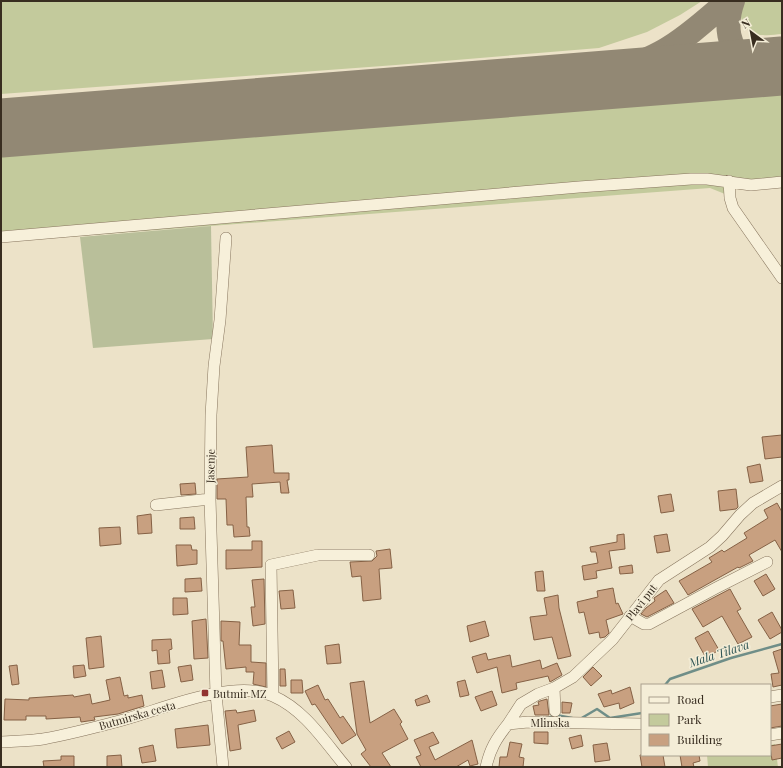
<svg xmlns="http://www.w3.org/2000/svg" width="783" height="768" viewBox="0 0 783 768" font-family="'Playfair Display',serif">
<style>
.green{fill:#c3ca9c}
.cemetery{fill:#b9bf9a}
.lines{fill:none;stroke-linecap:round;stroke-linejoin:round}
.stream{stroke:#6f8e88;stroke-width:2.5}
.taxiway{stroke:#928874;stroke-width:24}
.runway{stroke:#928874;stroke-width:59}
.building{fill:#c8a080;stroke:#856145}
.minor-casing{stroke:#87755e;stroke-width:12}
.minor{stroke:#f7f0da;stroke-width:11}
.poi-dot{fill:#923431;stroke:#f4edd7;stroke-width:1.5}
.labels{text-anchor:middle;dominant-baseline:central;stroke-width:3;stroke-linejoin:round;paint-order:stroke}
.street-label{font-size:11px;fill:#382d20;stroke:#f4edd7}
.poi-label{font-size:11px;fill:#382d20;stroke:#f4edd7;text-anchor:start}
.water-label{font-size:12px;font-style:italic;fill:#315756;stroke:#f4edd7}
</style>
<rect width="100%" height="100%" fill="#ece2c8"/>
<path class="green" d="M1 1H702L680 15 647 32 599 48 396 65 1 94Z
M745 1H782V34C776 34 769 36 763 35 744 34 735 17 745 1Z
M782 91V181L768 182 729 178 1 235V157L122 147 429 119 654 102Z
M726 183 725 194 710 188 39 239 645 185Z
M775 744 778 767H708L707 755H770V745Z"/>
<path class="cemetery" d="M211 226 213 339 93 348 80 237Z"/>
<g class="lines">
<path class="stream" d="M665 685 670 679 731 658 782 644
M548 718 556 715 572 718
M580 719 597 709 610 718 642 713"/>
<path class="taxiway" d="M733 1C725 23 726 50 749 62 755 65 762 66 768 67
M588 82C614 72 641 64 665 50 688 37 708 18 728 1"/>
<path class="runway" d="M1 128 782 66"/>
</g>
<path class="building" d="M782 435V457L765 459 762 437Z
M272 445 274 473H289V480H287L289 493H281L280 482 252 484 253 497H246L247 527H249L250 536 234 537 233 525H227L226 499H217V479L248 477 246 447Z
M760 464 763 481 750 483 747 467Z
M195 483 196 494 181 495 180 484Z
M736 489 738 507 736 509 720 511 718 491Z
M671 494 674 511 661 513 658 496Z
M777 503 782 512V552L775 540 749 555 753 561 739 568 738 567 688 595 679 581 712 562 709 558 722 550 724 552 747 538 744 533 768 518 764 510Z
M151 514 152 533 138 534 137 516Z
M194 517 195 529H180V518Z
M120 527 121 544 100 546 99 528Z
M624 534 625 549 609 551 612 568 596 571 597 578 584 580 582 566 598 563 596 552H591L590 547 617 542V535Z
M667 534 670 551 657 553 654 536Z
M252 541H262V567L226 569V550H252Z
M176 545H191L192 550H197V564L177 566Z
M390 549 392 568 379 569 381 599 363 601 361 576 352 577 350 562 372 561 377 556 376 551Z
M632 565 633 573 620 574 619 567Z
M543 571 545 591H537L535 572Z
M766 574 775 589 763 596 754 581Z
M201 578 202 591 185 592V579Z
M264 579 265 624 253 626 251 607H255L252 580Z
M613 588 616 604 618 603 623 614 606 620 609 633 605 637 600 638 599 632 589 634 584 612 579 613 577 602 598 597 597 591Z
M730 589 741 609 737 611 752 637 738 644 722 616 703 627 692 609Z
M293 590 295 608 281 609 279 591Z
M666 590 674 603 647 617 641 614 646 608 655 601 654 598Z
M558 595 559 608 571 656 558 659 552 637 534 640 530 617 547 615 544 598Z
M173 598H187L188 614 173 615Z
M772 612 782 630V632L770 639 758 620Z
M206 619 208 658 194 659 192 621Z
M221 621 240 622 239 645H251V662L266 663V687L253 684 254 672H246V667L226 669 223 641H221Z
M485 621 489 636 470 642 467 626Z
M708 631 719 650 706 658 695 638Z
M101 636 104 667 89 669 86 638Z
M171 639 172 649 169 650 170 663 158 664 157 650 152 651V640Z
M339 644 341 663 327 664 325 646Z
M782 649V685L773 687 771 674 779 673 773 652Z
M486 653 488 660 510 655 512 667 540 660 542 669 557 663 562 675 550 682 548 676 516 683 517 689 502 693 497 667 477 673 472 657Z
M17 665 19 684 12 685 9 666Z
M84 665 86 676 74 678 73 666Z
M191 665 193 680 181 682 178 667Z
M593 667 602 676 591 686 583 677Z
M280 669H285L286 686H280Z
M162 670 165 687 152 689 150 672Z
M120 677 124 696 128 695V698L142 695 144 706 118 714 94 717 95 720 81 722 80 717 46 719V716H26V720H4L5 699 29 700V698L73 695 74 697 90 694 92 704 110 700 106 680Z
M291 680H302L303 693H291Z
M465 680 469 695 460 697 457 682Z
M364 681 370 723 394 709 402 722 400 724 408 739 382 753 391 767H371L361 754 366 750 357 734 350 683Z
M318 685 325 700 328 699 340 718 343 716 356 735 342 744 315 704 312 705 305 691Z
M630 687 634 703 620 709 619 703 604 707 598 694 611 690 612 694Z
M492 691 497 705 481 711 475 697Z
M427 695 430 702 417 706 415 700Z
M547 699 549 715H535L533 706 539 705 538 702 540 701Z
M562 702 572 703 570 713H562Z
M782 704V726L770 728V706Z
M236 710 237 713 254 710 256 721 238 725 241 749 230 751 225 711Z
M208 725 210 745 177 748 175 729Z
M289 731 295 742 282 749 276 738Z
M433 732 439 743 429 747 435 760 472 740 478 764 470 766 468 760 456 767H421L416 757 421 755 414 740Z
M534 732H548V744L534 743Z
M581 735 583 746 572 749 569 738Z
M510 742 522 744 519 757 524 758 523 767H499L500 757H507Z
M607 743 610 760 595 762 593 745Z
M782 744V758L772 760 770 746Z
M153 745 156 761 142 763 139 748Z
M121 755 122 767H107V756Z
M640 755H663L665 767H642Z
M680 755H699L700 761 693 763 694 767H682Z
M61 756H74V767H44L43 761 61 760Z"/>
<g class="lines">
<defs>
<path id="minor" d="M729 181 730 198 733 208 782 278
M1 237 579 187 691 179H707L751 185 782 182
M156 505 210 499
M630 616 644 624H649L716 588 767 562
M554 688 555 711
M273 695 271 565 318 555H369
M770 697 782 695
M508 724 521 704 538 694 554 688 573 677 612 640 659 580 710 547 722 536 740 515 753 503 782 486
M770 735 782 733
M1 742C15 741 30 741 43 739 70 734 97 727 123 720 163 709 234 678 273 696 305 710 324 741 346 767
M223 767 216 694 210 499 211 415 214 366 220 320 226 238
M486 767C490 749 496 739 508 724L528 722 642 724"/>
</defs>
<use href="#minor" class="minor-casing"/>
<use href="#minor" class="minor"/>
</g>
<rect class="poi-dot" x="201" y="689" width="8" height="8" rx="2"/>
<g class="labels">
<g class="street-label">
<text transform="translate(210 466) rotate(-89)">Jasenje</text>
<text transform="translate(641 602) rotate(-52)">Plavi put</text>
<text transform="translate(137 715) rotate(-16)">Butmirska cesta</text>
<text x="550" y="722">Mlinska</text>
</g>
<g class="poi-label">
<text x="213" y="693">Butmir MZ</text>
</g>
<g class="water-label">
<text transform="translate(719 653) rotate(-18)">Mala Tilava</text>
</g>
</g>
<rect width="783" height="768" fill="none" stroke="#382d20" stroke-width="4"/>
<rect x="641" y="684" width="130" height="72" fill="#f4edd7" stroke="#a9a08e"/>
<rect x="649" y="697" width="20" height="6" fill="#f7f0da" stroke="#a9a08e"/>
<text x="677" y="704" font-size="12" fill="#382d20">Road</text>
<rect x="649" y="714" width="20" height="12" fill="#c3ca9c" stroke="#a9a08e"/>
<text x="677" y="724" font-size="12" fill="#382d20">Park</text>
<rect x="649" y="734" width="20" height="12" fill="#c8a080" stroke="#a9a08e"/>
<text x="677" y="744" font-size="12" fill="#382d20">Building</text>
<g transform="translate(751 32) rotate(328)" stroke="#f4edd7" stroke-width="3" paint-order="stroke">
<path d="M0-3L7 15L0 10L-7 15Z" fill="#382d20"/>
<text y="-6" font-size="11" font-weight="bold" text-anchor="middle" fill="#382d20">N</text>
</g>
</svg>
